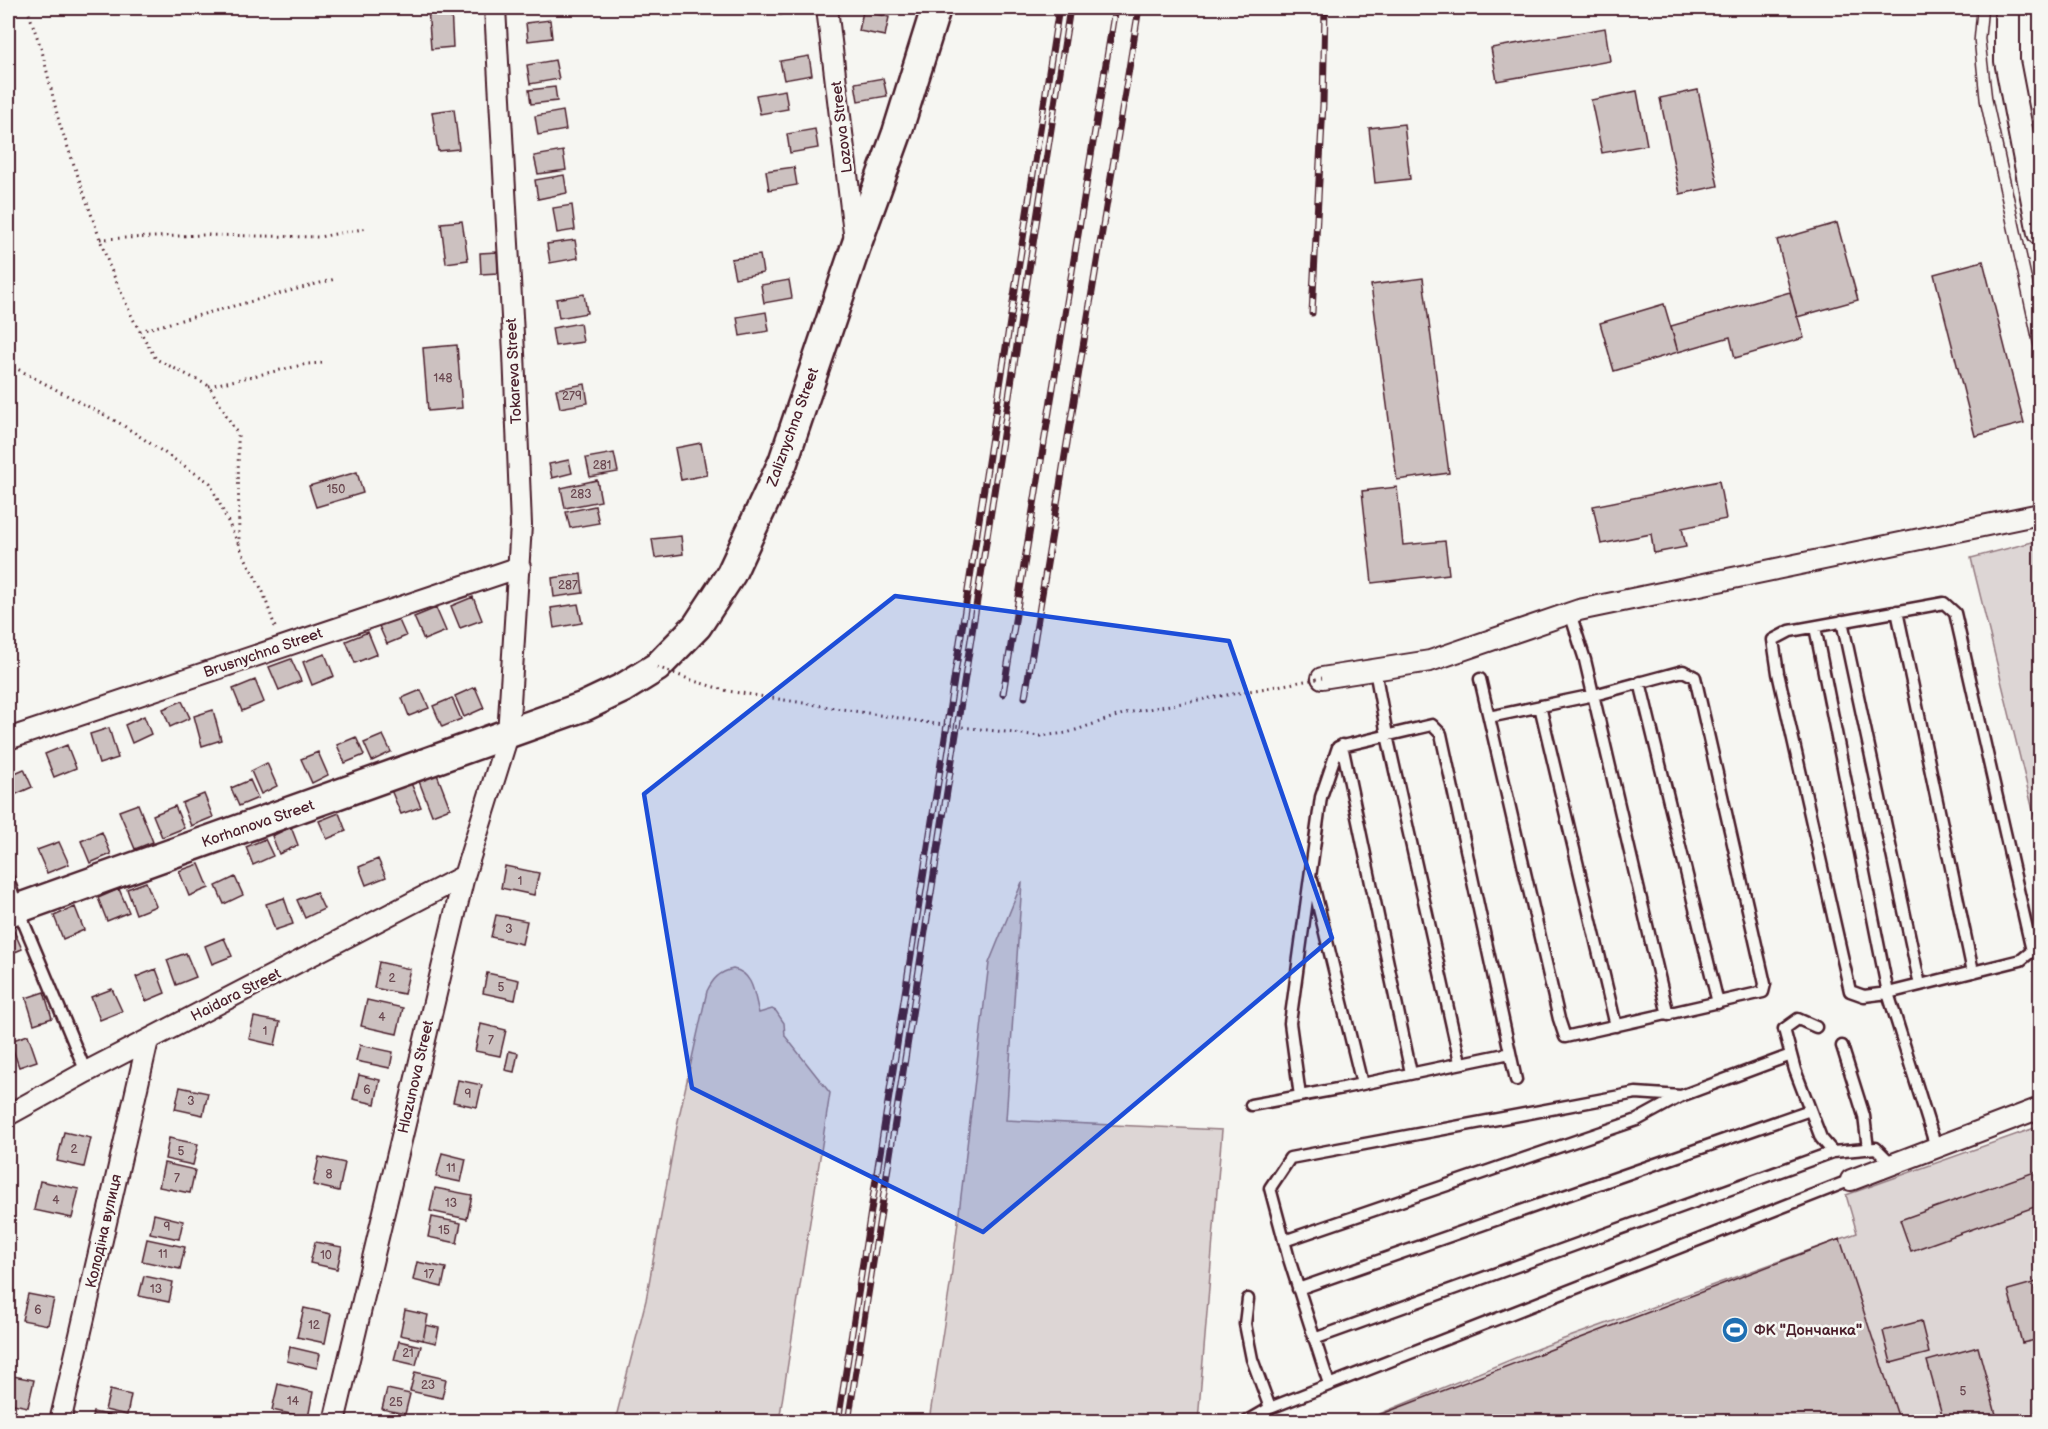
<svg xmlns="http://www.w3.org/2000/svg" width="2048" height="1429" viewBox="0 0 2048 1429" font-family="'Balsamiq Sans',sans-serif">
<style>
.green{fill:#ddd6d5;stroke:#947a80;stroke-width:1.5}
.building{fill:#ccc1c0;stroke:#4a1f2b;stroke-width:1.5}
.lines{fill:none;stroke-linecap:round;stroke-linejoin:round}
.service-casing{stroke:#4a1f2b;stroke-width:15}
.minor-casing{stroke:#4a1f2b;stroke-width:24}
.tertiary-casing{stroke:#4a1f2b;stroke-width:28}
.secondary-casing{stroke:#4a1f2b;stroke-width:33}
.path{stroke:#4a1f2b;stroke-width:3;stroke-dasharray:1.5 4.5;stroke-linecap:butt}
.service{stroke:#f6f6f2;stroke-width:10}
.minor{stroke:#f6f6f2;stroke-width:20}
.tertiary{stroke:#f6f6f2;stroke-width:24}
.secondary{stroke:#f6f6f2;stroke-width:28}
.tram{stroke:#4a1f2b;stroke-width:1.5}
.rail-casing{stroke:#4a1f2b;stroke-width:7}
.rail{stroke:#f6f6f2;stroke-width:4.5;stroke-dasharray:14;stroke-linecap:butt}
.path-bridge{stroke:#4a1f2b;stroke-width:3;stroke-dasharray:1.5 4.5;stroke-linecap:butt}
.marked{fill:#1d4ed8;fill-opacity:0.2;stroke:#1d4ed8;stroke-width:4.5;stroke-linejoin:round}
.labels{text-anchor:middle;dominant-baseline:central;stroke-width:5;stroke-linejoin:round;paint-order:stroke}
.number-label{font-size:12px;fill:#6a4850}
.street-label{font-size:15px;fill:#4a1f2b;stroke:#f6f6f2}
.poi-label{font-size:15px;font-weight:bold;fill:#4a1f2b;stroke:#f6f6f2;text-anchor:start}
</style>
<rect width="100%" height="100%" fill="#f6f6f2"/>
<filter id="ink" filterUnits="userSpaceOnUse"><feTurbulence type="fractalNoise" baseFrequency=".0167" numOctaves="2"/><feDisplacementMap in="SourceGraphic" scale="12" xChannelSelector="R" yChannelSelector="G"/><feConvolveMatrix kernelMatrix="1 2 1 2 8 2 1 2 1" color-interpolation-filters="sRGB"/></filter>
<g filter="url(#ink)">
<path class="green" d="M2040 540V839L1971 558Z
M1022 882 1006 1120 1222 1130 1198 1421H929L951 1279 989 963Z
M733 969C754 973 754 995 759 1013L772 1009 776 1011 784 1023 785 1036 830 1093 779 1421H615L646 1300 678 1121 707 991C713 979 719 972 733 969Z
M2040 1126V1421L1360 1422 1539 1348 1857 1233 1846 1195Z"/>
<path class="building" d="M428 8H451L453 47 431 49Z
M779 8H808V10L780 15Z
M863 11 889 17 885 36 859 31Z
M550 20 552 38 528 41 526 23Z
M1605 28 1610 61 1497 81 1491 48Z
M809 56 812 75 784 80 780 61Z
M555 60 559 79 530 84 527 65Z
M883 78 887 96 858 101 855 83Z
M555 87 557 101 531 104 529 90Z
M785 90 788 109 760 114 756 95Z
M1698 90 1718 186 1680 194 1660 98Z
M1637 91 1647 145 1602 153 1591 100Z
M454 109 459 149 438 151 432 112Z
M563 111 566 130 538 135 535 116Z
M1404 124 1410 179 1375 183 1369 128Z
M815 129 818 148 790 153 787 134Z
M563 151 566 170 538 174 534 156Z
M794 167 797 185 769 190 766 171Z
M564 175 567 193 538 199 535 180Z
M572 205 575 230 557 233 553 208Z
M462 221 468 260 446 263 441 223Z
M1837 223 1858 300 1797 317 1777 240Z
M575 240 578 258 550 263 547 244Z
M497 252 498 273 481 274 480 253Z
M760 255 763 273 735 278 731 259Z
M1983 261 2024 423 1975 436 1934 274Z
M1423 278 1449 473 1397 480 1371 285Z
M789 280 792 298 764 303 761 285Z
M1790 292 1804 338 1735 358 1730 337 1678 352 1671 326Z
M584 294 587 313 559 318 556 299Z
M1664 304 1678 352 1614 371 1600 323Z
M766 312 769 331 740 336 737 317Z
M580 323 583 342 555 346 552 328Z
M457 345 462 408 428 411 423 348Z
M585 384 588 403 560 408 556 389Z
M701 443 707 475 681 480 675 448Z
M614 453 618 472 590 477 586 458Z
M569 460 572 473 552 478 549 464Z
M357 472 363 493 316 507 309 486Z
M597 480 601 501 565 508 561 488Z
M1719 481 1726 519 1682 528 1686 547 1654 553 1651 534 1601 544 1593 506Z
M1397 487 1403 545 1445 541 1449 574 1372 583 1362 491Z
M595 506 599 523 570 528 566 512Z
M681 536 683 554 655 558 652 539Z
M581 574 583 593 554 597 552 578Z
M473 597 482 620 460 628 451 606Z
M578 604 582 623 554 628 551 608Z
M436 608 446 631 424 640 414 617Z
M398 618 406 636 387 644 379 626Z
M368 632 377 654 355 663 346 641Z
M325 654 334 676 312 685 303 662Z
M291 659 301 681 279 690 269 667Z
M255 680 264 702 242 711 233 689Z
M475 687 484 708 464 717 455 696Z
M421 690 429 708 409 716 402 698Z
M452 698 461 719 442 727 433 706Z
M182 701 190 718 170 727 163 709Z
M213 710 221 740 202 746 194 716Z
M144 716 151 734 132 743 125 725Z
M109 728 118 758 99 764 90 734Z
M383 735 391 752 372 761 364 743Z
M356 737 364 755 345 763 337 745Z
M67 745 76 768 54 777 45 754Z
M318 752 328 775 312 783 301 759Z
M267 763 277 786 261 794 251 771Z
M24 769 32 787 12 796 8 785V776Z
M435 769 450 808 432 815 417 776Z
M250 780 258 798 239 806 231 788Z
M411 783 421 807 401 814 391 790Z
M204 794 213 817 191 826 182 803Z
M138 804 153 842 135 849 119 811Z
M175 806 184 828 162 837 153 815Z
M339 813 346 831 327 839 319 821Z
M291 827 298 845 279 854 272 836Z
M102 832 111 854 90 863 81 841Z
M265 839 273 856 253 865 246 847Z
M59 842 69 864 47 873 37 850Z
M378 859 386 877 366 885 359 867Z
M199 864 209 888 189 896 179 871Z
M505 866 539 873 534 895 501 888Z
M235 877 243 895 224 904 216 886Z
M146 882 156 906 136 914 127 889Z
M119 889 129 912 107 921 98 898Z
M316 892 324 909 305 918 297 900Z
M284 898 293 924 275 930 266 904Z
M75 907 84 930 63 939 54 916Z
M496 915 527 921 522 944 491 937Z
M14 931 22 949 8 955V934Z
M224 938 232 956 212 964 205 946Z
M186 953 196 977 176 985 167 960Z
M379 962 410 969 404 994 374 988Z
M156 969 165 993 146 1001 136 977Z
M487 973 519 980 515 1000 483 993Z
M112 989 122 1011 100 1020 91 997Z
M44 992 52 1018 34 1024 26 998Z
M367 1000 403 1008 397 1034 361 1026Z
M254 1017 280 1022 275 1045 249 1039Z
M481 1024 506 1030 500 1056 475 1051Z
M28 1035 37 1061 19 1067 10 1041Z
M360 1045 393 1052 390 1068 356 1061Z
M509 1051 518 1053 514 1072 505 1070Z
M359 1075 380 1080 375 1104 353 1099Z
M458 1080 482 1085 477 1107 453 1102Z
M180 1087 208 1093 203 1115 175 1109Z
M64 1132 91 1138 84 1167 57 1161Z
M169 1138 198 1144 193 1165 165 1159Z
M442 1153 466 1159 461 1182 436 1177Z
M319 1157 345 1163 339 1191 313 1185Z
M164 1163 195 1170 190 1193 159 1187Z
M2040 1170V1205L1911 1251 1900 1220Z
M40 1181 79 1189 72 1218 34 1210Z
M435 1188 472 1195 467 1219 430 1211Z
M154 1214 183 1221 179 1239 150 1233Z
M432 1217 461 1223 457 1243 428 1237Z
M147 1239 185 1247 180 1269 142 1261Z
M1840 1239 1900 1422H1361Z
M315 1242 342 1247 337 1269 310 1263Z
M417 1262 446 1268 442 1287 413 1280Z
M144 1276 173 1282 169 1302 139 1296Z
M2040 1281V1339L2022 1343 2008 1290Z
M28 1294 54 1299 48 1325 22 1320Z
M304 1308 331 1314 325 1343 297 1337Z
M405 1310 428 1315 423 1340 400 1335Z
M1921 1321 1929 1353 1891 1363 1883 1331Z
M426 1325 439 1328 436 1343 423 1340Z
M399 1341 421 1346 416 1365 394 1360Z
M290 1347 320 1354 317 1368 287 1361Z
M1978 1347 1998 1422H1944L1927 1361Z
M415 1372 446 1379 442 1398 410 1391Z
M8 1375 34 1380 28 1407 8 1403Z
M278 1384 313 1392 308 1418 272 1410Z
M387 1389 410 1394 405 1414 382 1409Z
M110 1390 131 1395 127 1415 105 1410Z
M93 1412 127 1419 126 1422H91Z"/>
<g class="lines">
<defs>
<path id="service" d="M1944 603 1955 613 2032 951 2021 960 1888 993 1864 996 1850 991 1778 673 1773 640 1790 631Z
M1897 611 1973 972
M1570 613 1585 660 1668 1015
M1842 621 1920 985
M1815 627 1888 993 1936 1147
M1375 670 1387 735 1460 1062
M1480 679 1559 1019 1565 1037 1763 992 1765 984 1695 677 1683 671 1594 695 1489 717
M1640 682 1718 1003
M1540 706 1616 1026
M1342 745 1411 1073
M8 879 18 909 86 1072
M1312 880 1362 1084
M1816 1027 1798 1019 1784 1029 1795 1070 1821 1138 1833 1152
M1842 1046 1864 1116 1868 1149
M1300 1096 1290 1023 1321 797 1338 747 1432 725 1441 734 1516 1080
M1251 1105 1343 1088 1510 1053
M1284 1241 1637 1120 1681 1096 1791 1055
M1298 1289 1810 1110
M1248 1299 1245 1324 1252 1359 1270 1408
M1314 1339 1833 1152 1876 1148 1892 1164
M1329 1384 1289 1259 1270 1188 1290 1158 1636 1093 1681 1096
M1246 1422 1270 1408 1851 1180"/>
<path id="minor" d="M827 8 855 241
M1322 678 1430 661 1579 610 2040 514
M8 739 520 567
M8 1115 86 1072 464 876
M1851 1180 2040 1108
M60 1422 148 1040
M334 1422 464 876 508 735 521 525 514 353 495 8"/>
<path id="tertiary" d="M2007 8V61L2040 233"/>
<path id="secondary" d="M8 912 585 706 623 688 657 667 697 626 731 574 783 462 856 246 897 133 936 8"/>
</defs>
<use href="#service" class="service-casing"/>
<use href="#minor" class="minor-casing"/>
<use href="#tertiary" class="tertiary-casing"/>
<use href="#secondary" class="secondary-casing"/>
<path class="path" d="M27 8 42 51 59 122 109 265 133 319 156 359 209 386 238 435 239 546 263 592 276 630
M100 239 205 235 319 237 368 228
M140 331 335 279
M8 364 121 424 210 483 238 543
M209 386 307 364 324 363"/>
<use href="#service" class="service"/>
<use href="#minor" class="minor"/>
<use href="#tertiary" class="tertiary"/>
<use href="#secondary" class="secondary"/>
<path class="tram" d="M1977 8 1974 40 1980 101 2040 375
M1988 8 1985 39 1992 98 2040 316"/>
<defs>
<path id="rail" d="M1312 313 1323 104 1325 8
M1003 694 1115 8
M1025 697 1139 8
M838 1422 1059 8
M848 1422 1070 8"/>
</defs>
<use href="#rail" class="rail-casing"/>
<use href="#rail" class="rail"/>
<path class="path-bridge" d="M657 667 694 681 728 691 936 724 1040 736 1067 733 1126 713 1322 678"/>
</g>
</g>
<path class="marked" d="M895 596 1229 641 1332 938 983 1232 692 1088 644 794Z"/>
<defs>
<symbol id="stadium-disc" viewBox="-11 -11 22 22"><circle r="9.5" fill="#1f6fb2" stroke="#f6f6f2"/><path d="M0-5a6.5 5 0 1 0 0 10a6.5 5 0 1 0 0-10ZM-3.5-1.8h7v3.6h-7Z" fill="#fff"/></symbol>
</defs>
<g fill-rule="evenodd">
<use href="#stadium-disc" x="1720" y="1315" width="30" height="30"/>
</g>
<g class="labels">
<g class="number-label">
<text x="443" y="378">148</text>
<text x="572" y="396">279</text>
<text x="602" y="465">281</text>
<text x="336" y="489">150</text>
<text x="581" y="494">283</text>
<text x="568" y="585">287</text>
<text x="520" y="881">1</text>
<text x="509" y="929">3</text>
<text x="392" y="978">2</text>
<text x="501" y="987">5</text>
<text x="382" y="1017">4</text>
<text x="265" y="1031">1</text>
<text x="491" y="1040">7</text>
<text x="367" y="1090">6</text>
<text x="468" y="1094">9</text>
<text x="191" y="1101">3</text>
<text x="74" y="1149">2</text>
<text x="181" y="1151">5</text>
<text x="451" y="1168">11</text>
<text x="329" y="1174">8</text>
<text x="177" y="1178">7</text>
<text x="56" y="1200">4</text>
<text x="451" y="1203">13</text>
<text x="167" y="1227">9</text>
<text x="444" y="1230">15</text>
<text x="163" y="1254">11</text>
<text x="326" y="1255">10</text>
<text x="429" y="1274">17</text>
<text x="156" y="1289">13</text>
<text x="38" y="1310">6</text>
<text x="314" y="1325">12</text>
<text x="408" y="1353">21</text>
<text x="428" y="1385">23</text>
<text x="1963" y="1391">5</text>
<text x="293" y="1401">14</text>
<text x="396" y="1402">25</text>
</g>
<g class="street-label">
<text transform="translate(842 127) rotate(-97)">Lozova Street</text>
<text transform="translate(514 371) rotate(-93)">Tokareva Street</text>
<text transform="translate(793 427) rotate(-70)">Zaliznychna Street</text>
<text transform="translate(263 653) rotate(-19)">Brusnychna Street</text>
<text transform="translate(258 824) rotate(-19)">Korhanova Street</text>
<text transform="translate(236 995) rotate(-27)">Haidara Street</text>
<text transform="translate(416 1077) rotate(-77)">Hlazunova Street</text>
<text transform="translate(104 1231) rotate(-77)">Колодіна вулиця</text>
</g>
<g class="poi-label">
<text x="1754" y="1330">ФК "Дончанка"</text>
</g>
</g>
<rect width="2048" height="1429" fill="none" stroke="#f6f6f2" stroke-width="30"/>
<rect x="15" y="15" width="2018" height="1399" fill="none" stroke="#4a1f2b" stroke-width="2" filter="url(#ink)"/>
</svg>
